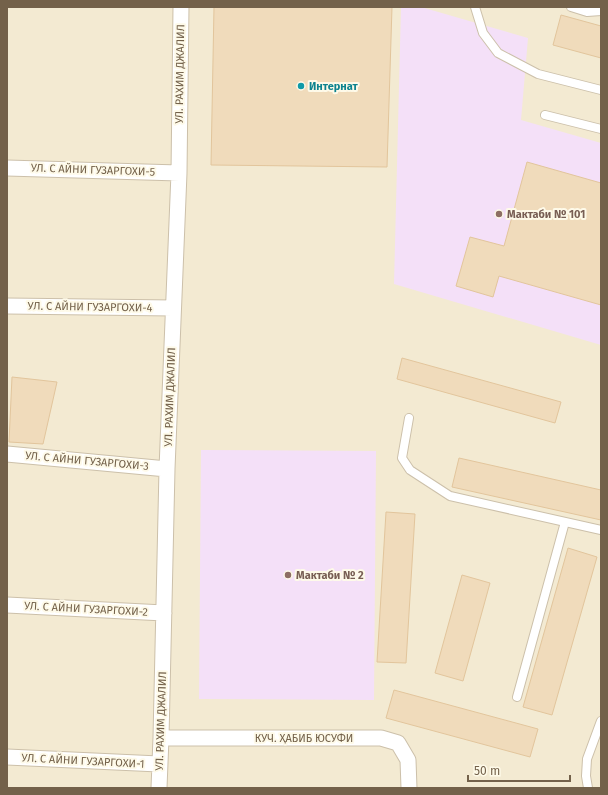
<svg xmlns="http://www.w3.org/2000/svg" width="608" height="795" viewBox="0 0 608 795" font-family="'Fira Sans',sans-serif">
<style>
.residential{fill:#f3ead2}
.education{fill:#f4e0f8}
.building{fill:#f0dbbb;stroke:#e2c59c}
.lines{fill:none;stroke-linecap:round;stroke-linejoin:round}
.lane-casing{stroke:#ccc0aa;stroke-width:10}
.street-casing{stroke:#ccc0aa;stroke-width:17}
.lane{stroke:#fff;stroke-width:8}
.street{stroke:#fff;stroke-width:15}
.culture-dot{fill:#0f9aa8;stroke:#fefae9;stroke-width:1.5}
.education-dot{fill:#8d6e63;stroke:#fefae9;stroke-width:1.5}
.labels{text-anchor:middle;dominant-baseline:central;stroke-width:4;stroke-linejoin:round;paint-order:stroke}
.street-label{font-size:11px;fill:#73614a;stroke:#fefae9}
.culture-label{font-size:11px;font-weight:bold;fill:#0d838f;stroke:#fefae9;text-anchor:start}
.education-label{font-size:11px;font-weight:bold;fill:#785e54;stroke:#fefae9;text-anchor:start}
</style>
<rect width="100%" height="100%" fill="#fbf7e3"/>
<path class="residential" d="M7 7H601V788H7Z"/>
<path class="education" d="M401 7H421L528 38 521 120 601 143V345L394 284Z
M201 450 376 451 374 700 199 699Z"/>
<path class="building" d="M214 7H392L387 167 211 165Z
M561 15 601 26V58L553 45Z
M527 162 601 183V305L499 276 493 297 456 286 470 237 504 246Z
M402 358 561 402 555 423 397 379Z
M12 377 57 382 43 444 9 442Z
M459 458 601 490V520L452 487Z
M386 512 415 514 406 663 377 662Z
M568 548 597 557 552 715 523 707Z
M462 575 490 583 463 681 435 673Z
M394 690 538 729 530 757 386 718Z"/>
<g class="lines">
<defs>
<path id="lane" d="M475 7 483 33 498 53 538 74 601 90
M571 7 587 12 601 11
M545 115 601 129
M409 418 402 458 410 470 450 496 601 530
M517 697 565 522
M588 788 586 776 587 759 601 721"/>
<path id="street" d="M7 168 179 173
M7 306 173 308
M7 454 167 469
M7 605 164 613
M161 738H381L398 743 408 760 409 788
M7 757 159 764
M159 788 161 738 167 469 179 173 181 7"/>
</defs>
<use href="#lane" class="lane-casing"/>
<use href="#street" class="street-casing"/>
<use href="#lane" class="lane"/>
<use href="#street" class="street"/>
</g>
<circle class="culture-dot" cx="301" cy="86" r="4"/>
<g class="education-dot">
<circle cx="499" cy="214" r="4"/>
<circle cx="288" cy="575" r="4"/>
</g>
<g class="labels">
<g class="street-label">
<text transform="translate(180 74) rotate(-89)">УЛ. РАХИМ ДЖАЛИЛ</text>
<text transform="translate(93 170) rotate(2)">УЛ. С АЙНИ ГУЗАРГОХИ-5</text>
<text transform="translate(90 307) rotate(1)">УЛ. С АЙНИ ГУЗАРГОХИ-4</text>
<text transform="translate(170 397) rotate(-88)">УЛ. РАХИМ ДЖАЛИЛ</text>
<text transform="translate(87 461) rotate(5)">УЛ. С АЙНИ ГУЗАРГОХИ-3</text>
<text transform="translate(86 609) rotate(3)">УЛ. С АЙНИ ГУЗАРГОХИ-2</text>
<text transform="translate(161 721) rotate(-88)">УЛ. РАХИМ ДЖАЛИЛ</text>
<text x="304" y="738">КУЧ. ҲАБИБ ЮСУФИ</text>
<text transform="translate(83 761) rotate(3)">УЛ. С АЙНИ ГУЗАРГОХИ-1</text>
</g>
<g class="culture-label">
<text x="309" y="86">Интернат</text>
</g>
<g class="education-label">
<text x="507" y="214">Мактаби № 101</text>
<text x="296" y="575">Мактаби № 2</text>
</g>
</g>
<rect width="608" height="795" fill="none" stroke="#73614a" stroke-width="16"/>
<path d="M468 775v6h102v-6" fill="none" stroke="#73614a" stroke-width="2"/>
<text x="474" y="775" font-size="12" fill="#73614a" stroke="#fefae9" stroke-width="3" paint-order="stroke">50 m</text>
</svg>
